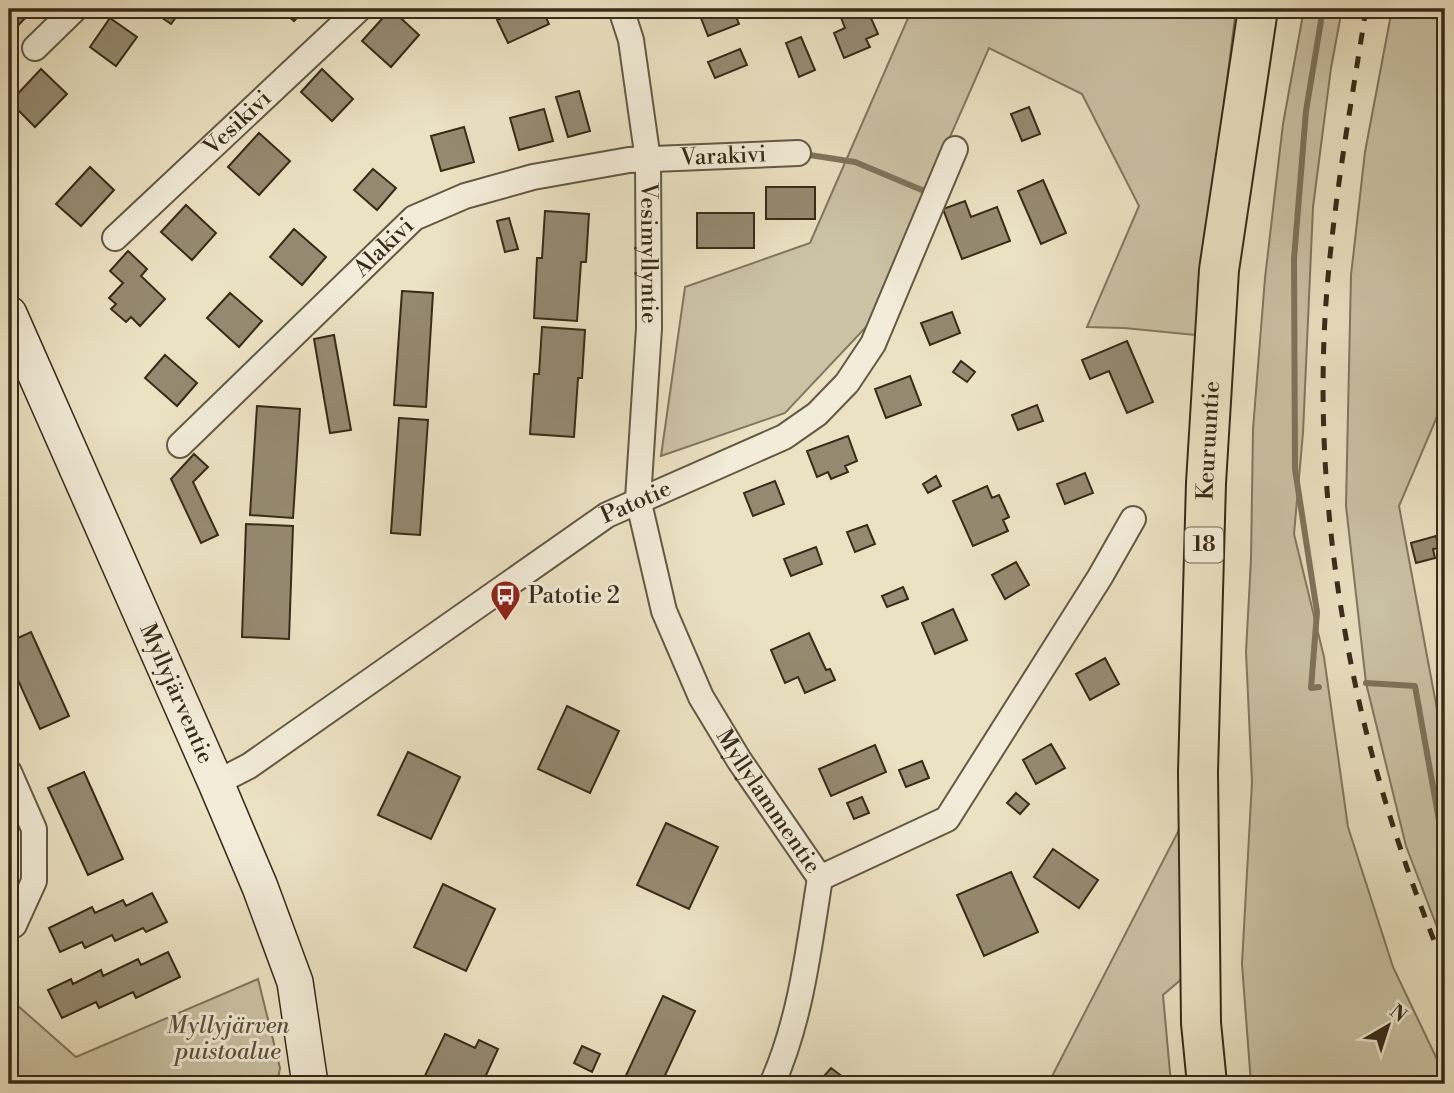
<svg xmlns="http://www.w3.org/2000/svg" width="1454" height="1093" viewBox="0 0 1454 1093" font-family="'Libre Bodoni',serif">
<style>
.green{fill:#ccc3a6;stroke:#827760;stroke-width:2}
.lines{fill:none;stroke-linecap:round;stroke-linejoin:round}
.stream{stroke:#7e745c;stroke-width:6}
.building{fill:#958a71;stroke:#372b19;stroke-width:2}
.street-casing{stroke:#645944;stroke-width:28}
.secondary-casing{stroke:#372b19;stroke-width:38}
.highway-casing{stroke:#372b19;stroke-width:42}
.street{stroke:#f2ecd8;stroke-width:24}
.secondary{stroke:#f2ecd8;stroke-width:35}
.highway{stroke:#ebe2c3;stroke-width:38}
.rail{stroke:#372b19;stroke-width:5;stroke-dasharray:12 12;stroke-linecap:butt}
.labels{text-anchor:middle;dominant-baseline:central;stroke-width:6;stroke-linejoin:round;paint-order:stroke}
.shield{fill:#f2ecd8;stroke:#6f6552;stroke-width:2}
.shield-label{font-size:21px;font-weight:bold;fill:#372b19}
.street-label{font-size:23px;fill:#372b19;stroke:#f2ecd8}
.poi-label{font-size:23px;fill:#372b19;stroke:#f2ecd8;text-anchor:start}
.park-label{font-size:23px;font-style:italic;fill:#5c513c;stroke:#f2ecd8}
</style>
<rect width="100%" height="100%" fill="#ebe2c3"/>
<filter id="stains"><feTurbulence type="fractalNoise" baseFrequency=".00286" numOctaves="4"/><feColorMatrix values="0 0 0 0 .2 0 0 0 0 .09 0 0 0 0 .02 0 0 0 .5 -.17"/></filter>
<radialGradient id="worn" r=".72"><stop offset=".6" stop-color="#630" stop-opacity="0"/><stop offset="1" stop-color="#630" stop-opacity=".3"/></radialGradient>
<path class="green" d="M912 9H1236L1195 335 1124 328 1087 327 1139 206 1082 94 989 48 867 326 785 413 661 456 685 287 810 243Z
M1304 9H1342L1331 68 1313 207 1303 433 1294 534 1324 657 1348 827 1393 967 1445 1076V1084H1251L1242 964 1252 782 1246 652 1251 559 1253 429 1265 278 1283 124Z
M1392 9H1445V398L1399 506 1445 752V948L1406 846 1366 683 1346 506 1351 275 1365 152Z
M1181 826 1184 977 1163 995 1171 1084H1048Z
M258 979 280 1068 277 1084H9V998L76 1057Z"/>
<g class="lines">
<path class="stream" d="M803 154 855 162 929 193
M1366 683 1415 686 1445 854
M1319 687 1311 688 1317 612 1295 469 1294 259 1306 111 1323 9"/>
</g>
<path class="building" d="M9 9H25L30 13 9 35Z
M149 9H182L171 24Z
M280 9H305L294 21Z
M391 9 419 35 391 67 362 41Z
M522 9H542L549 24 508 43 497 20Z
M709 9H733L739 24 708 36 699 13Z
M855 9H867L878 34 866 39 870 47 844 58 834 33 845 28 840 15Z
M110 18 137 37 116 66 90 47Z
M801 37 815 70 799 77 786 43Z
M740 49 747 65 715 78 708 62Z
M41 69 67 94 35 127 10 102Z
M322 69 353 99 332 121 301 92Z
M579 91 590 131 568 137 556 97Z
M1029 107 1040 134 1022 141 1011 114Z
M544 109 553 141 519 150 510 118Z
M464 127 474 162 441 171 431 136Z
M259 133 290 161 259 195 228 167Z
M90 167 114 190 81 226 56 204Z
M373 169 396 188 377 210 354 190Z
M1043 180 1066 233 1041 244 1018 191Z
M766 187H815V219H766Z
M965 201 971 217 997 207 1010 241 962 259 943 209Z
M186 205 216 233 192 260 161 232Z
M545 211 589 214 586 262H581L577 321 534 318 537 258H542Z
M697 213H754V248H697Z
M509 218 518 249 505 252 497 221Z
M294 229 326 257 302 285 270 257Z
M128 251 147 269 141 276 165 299 140 326 131 317 126 322 111 309 116 304 109 298 123 283 110 271Z
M402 291 433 293 426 407 394 405Z
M230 293 262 321 239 347 207 318Z
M952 312 960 333 930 345 921 323Z
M542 327 585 330 582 378H578L574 437 530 434 534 374H539Z
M334 335 351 430 330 433 314 339Z
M1127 341 1153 402 1127 413 1109 371 1090 379 1082 360Z
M165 355 197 383 177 406 145 378Z
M961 361 975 372 967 382 953 372Z
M910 376 921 405 886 418 875 389Z
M1037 405 1043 421 1018 430 1012 415Z
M257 406 300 409 293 518 250 515Z
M399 418 428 420 420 535 391 533Z
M848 436 857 461 845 466 848 472 831 479 828 472 817 477 807 451Z
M194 454 208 467 193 482 218 535 201 543 171 479Z
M1085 473 1093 493 1065 504 1057 484Z
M936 476 941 486 928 493 923 484Z
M775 481 784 504 753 516 744 493Z
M987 486 992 498 999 495 1009 517 1003 520 1008 531 973 546 953 501Z
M246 524 293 526 289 639 242 637Z
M867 525 875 544 855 552 847 532Z
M1436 536 1439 548 1433 549 1435 558 1416 563 1411 543Z
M816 547 822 564 791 576 784 559Z
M1016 562 1029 585 1005 599 992 575Z
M9 566 18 587 9 591Z
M903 587 908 599 887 607 882 596Z
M953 609 967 640 935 654 922 623Z
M31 632 69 716 40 729 9 660V642Z
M809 633 826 670 830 669 835 680 805 693 798 677 785 683 771 650Z
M1105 658 1119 684 1090 700 1076 674Z
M567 706 619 731 590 793 538 769Z
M1051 744 1065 768 1036 784 1023 760Z
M875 745 886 772 831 796 819 769Z
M408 752 460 777 431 839 378 815Z
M922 761 929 778 906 787 899 770Z
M84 772 123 859 88 875 48 788Z
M1016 793 1029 804 1020 814 1007 803Z
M862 797 869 813 854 819 847 803Z
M666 823 718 847 689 909 637 885Z
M1053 849 1098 880 1079 908 1034 877Z
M1011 872 1038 932 984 956 957 895Z
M443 884 495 909 466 971 414 947Z
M152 893 167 922 146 932 143 928 115 941 112 935 85 948 82 942 60 952 49 928 92 907 95 913 123 900 126 906Z
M168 952 180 977 136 998 133 992 99 1008 96 1002 62 1018 48 990 71 979 73 984 101 970 103 976 138 959 141 965Z
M663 996 695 1011 661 1084H622Z
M445 1034 475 1048 479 1040 498 1049 482 1084H421Z
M582 1046 600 1054 592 1072 574 1063Z
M831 1068 852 1084H817Z"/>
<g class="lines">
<defs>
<g id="street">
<path id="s1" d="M621 9 631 40 648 160 649 328 638 499 664 611 701 697 739 760 820 878"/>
<path d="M35 48 75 9"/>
<path id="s2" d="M115 238 359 9"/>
<path id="s3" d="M180 445 414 218 465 196 533 177 629 160 798 153"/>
<path d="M9 772 34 829V881L14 925"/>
<path id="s4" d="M216 783 249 766 607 515 784 437 817 414 847 383 873 344 955 149"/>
<path d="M820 878 947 819 1100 577 1133 519"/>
<path d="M772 1084C801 1020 809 946 820 878"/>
</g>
<g id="secondary">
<path id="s5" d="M9 314 216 783 260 887 295 982 310 1084"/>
</g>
<g id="highway">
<path id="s6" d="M1207 1084 1201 1023 1198 772 1206 483 1219 270 1258 9"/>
</g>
</defs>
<use href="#street" class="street-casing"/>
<use href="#secondary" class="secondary-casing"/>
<use href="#highway" class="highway-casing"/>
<use href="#street" class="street"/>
<use href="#secondary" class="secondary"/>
<use href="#highway" class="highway"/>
<path class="rail" d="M1366 9C1350 111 1331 215 1325 318 1315 495 1344 683 1401 850 1414 890 1430 930 1445 969"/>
</g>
<defs>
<symbol id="bus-pin" viewBox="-11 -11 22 30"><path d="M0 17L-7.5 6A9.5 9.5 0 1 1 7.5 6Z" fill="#8f2418" stroke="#f2ecd8"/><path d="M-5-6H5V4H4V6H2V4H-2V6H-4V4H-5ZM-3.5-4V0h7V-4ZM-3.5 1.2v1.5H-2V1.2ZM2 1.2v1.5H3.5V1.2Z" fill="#fff"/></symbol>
</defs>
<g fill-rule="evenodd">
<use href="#bus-pin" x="488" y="578" width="35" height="47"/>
</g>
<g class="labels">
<rect class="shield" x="1185" y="527.5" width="38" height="35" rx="5"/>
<g class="shield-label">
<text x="1204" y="545">18</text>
</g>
<g class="street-label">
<text stroke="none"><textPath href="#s2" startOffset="168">Vesikivi</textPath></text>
<text stroke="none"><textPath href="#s3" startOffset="644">Varakivi</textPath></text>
<text stroke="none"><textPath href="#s3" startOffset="284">Alakivi</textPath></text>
<text stroke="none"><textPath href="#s1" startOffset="247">Vesimyllyntie</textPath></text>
<text stroke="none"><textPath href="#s6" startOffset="644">Keuruuntie</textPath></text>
<text stroke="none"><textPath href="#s4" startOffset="506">Patotie</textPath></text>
<text stroke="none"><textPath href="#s5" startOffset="415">Myllyjärventie</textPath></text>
<text stroke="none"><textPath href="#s1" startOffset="826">Myllylammentie</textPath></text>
</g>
<g class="poi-label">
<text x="528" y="596">Patotie 2</text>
</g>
<g class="park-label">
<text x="228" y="1026">Myllyjärven<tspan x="228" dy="26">puistoalue</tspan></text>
</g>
</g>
<rect width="1454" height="1093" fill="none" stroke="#ebe2c3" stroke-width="35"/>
<rect x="10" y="10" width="1433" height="1072" fill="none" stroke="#372b19" stroke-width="3.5"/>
<rect x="18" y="18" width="1419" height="1058" fill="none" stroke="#372b19" stroke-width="2"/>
<g transform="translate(1388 1026) rotate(39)" stroke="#f2ecd8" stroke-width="5" paint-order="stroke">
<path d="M0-5L12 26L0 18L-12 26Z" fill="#372b19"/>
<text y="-10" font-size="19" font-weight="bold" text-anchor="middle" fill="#372b19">N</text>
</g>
<rect width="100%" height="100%" filter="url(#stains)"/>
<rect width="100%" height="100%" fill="url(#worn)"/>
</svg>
